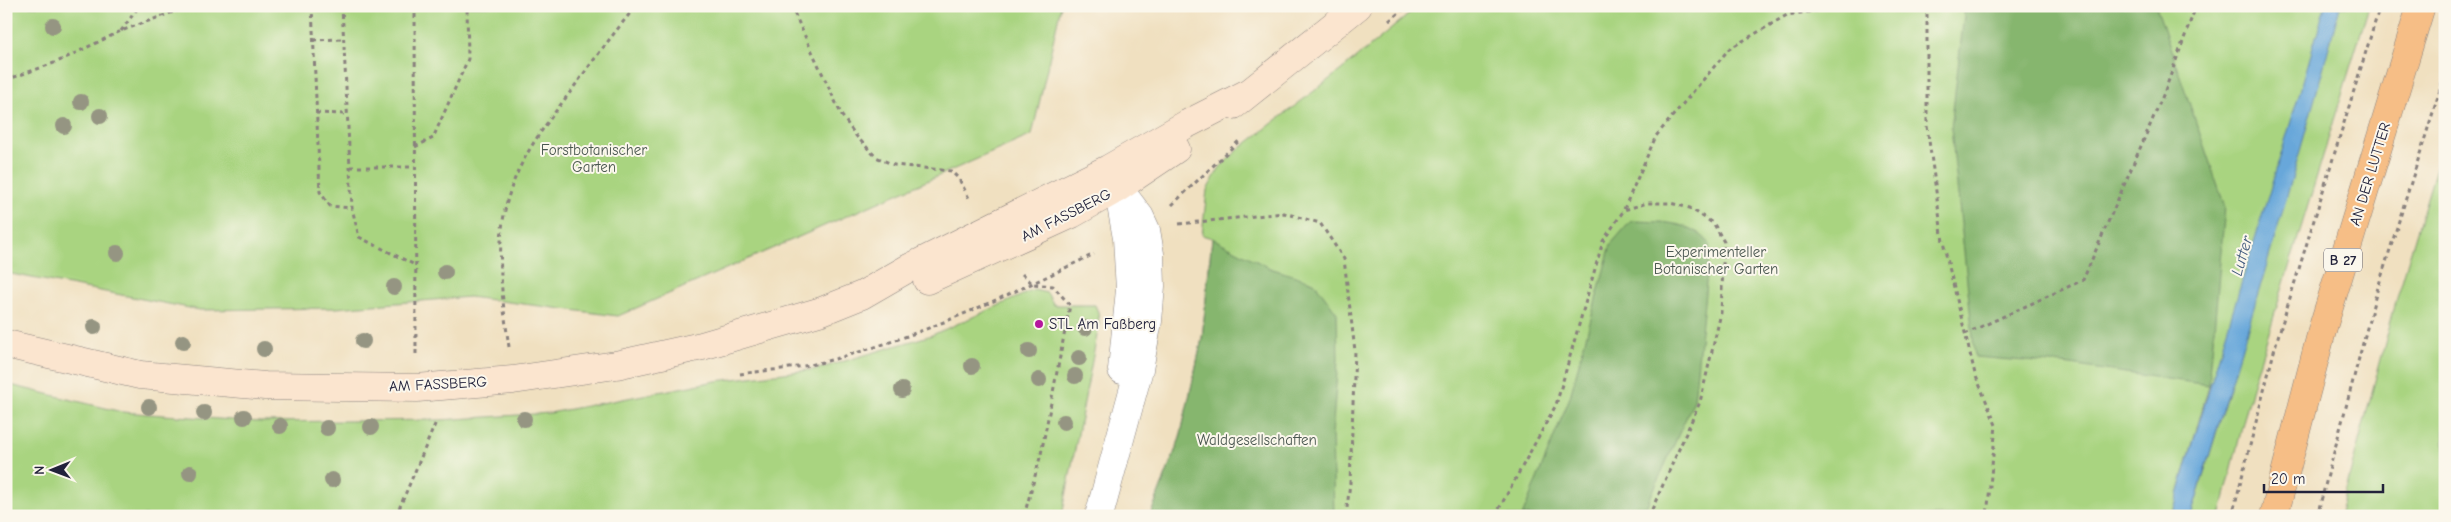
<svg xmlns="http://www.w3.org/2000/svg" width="2451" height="522" viewBox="0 0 2451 522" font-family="'Comic Neue',sans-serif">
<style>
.green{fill:#a9d480;stroke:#667b5e}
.forest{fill:#86b66e;stroke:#546c54}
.water{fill:#67a7da;stroke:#44648a}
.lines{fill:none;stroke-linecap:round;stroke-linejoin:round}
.street-casing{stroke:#89817e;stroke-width:29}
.secondary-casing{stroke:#89817e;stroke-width:29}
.primary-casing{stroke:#89817e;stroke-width:29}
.path{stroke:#89817e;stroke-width:3;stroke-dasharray:4 4;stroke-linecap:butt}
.street{stroke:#fff;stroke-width:28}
.secondary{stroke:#fbe5cf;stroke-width:28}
.primary{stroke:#f6be86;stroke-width:28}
.tree{fill:#959582}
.poi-dot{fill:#b5179e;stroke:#fbf7ec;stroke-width:2}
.labels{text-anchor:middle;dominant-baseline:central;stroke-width:4;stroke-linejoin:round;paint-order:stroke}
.shield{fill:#fbf7ec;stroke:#636270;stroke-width:1}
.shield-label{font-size:14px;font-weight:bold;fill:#22223b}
.park-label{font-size:15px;fill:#4a5750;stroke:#fbf7ec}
.street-label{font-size:15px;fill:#22223b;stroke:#fbf7ec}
.poi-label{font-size:15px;fill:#22223b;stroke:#fbf7ec;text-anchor:start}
.water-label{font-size:16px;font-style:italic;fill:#3e577b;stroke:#fbf7ec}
</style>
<rect width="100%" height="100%" fill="#fbf7ec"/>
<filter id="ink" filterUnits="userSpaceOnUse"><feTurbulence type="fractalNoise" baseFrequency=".02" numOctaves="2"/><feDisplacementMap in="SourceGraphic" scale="10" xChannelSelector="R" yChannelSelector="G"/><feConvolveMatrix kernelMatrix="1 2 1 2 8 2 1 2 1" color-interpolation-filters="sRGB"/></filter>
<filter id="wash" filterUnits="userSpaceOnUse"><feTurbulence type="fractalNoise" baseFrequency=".0096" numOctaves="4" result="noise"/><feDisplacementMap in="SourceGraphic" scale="20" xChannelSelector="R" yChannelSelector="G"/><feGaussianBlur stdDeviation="1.12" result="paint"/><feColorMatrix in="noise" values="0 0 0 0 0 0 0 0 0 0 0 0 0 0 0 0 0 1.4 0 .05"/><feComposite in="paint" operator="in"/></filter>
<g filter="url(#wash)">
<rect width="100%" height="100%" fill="#f0e0c0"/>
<path class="green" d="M6 6H1061L1032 135 618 316 469 297 336 308 200 310 6 273Z
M1419 6H2369L2251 391 2220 516H2191L2230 388 2209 385 2172 516H1150L1180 438 1202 339 1212 238 1202 235 1207 190 1220 167 1238 150 1340 71Z
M2445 138V516H2339L2397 298Z
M1034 290 1047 293 1054 305H1095L1098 312 1099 325 1062 516H6V384L122 412 260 422 440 420 550 413 716 381 818 369 932 335Z"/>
<path class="forest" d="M1965 6H2156L2225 207 2209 385 2063 364 1975 357 1951 128Z
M1631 221C1659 222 1691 220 1710 244L1694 400 1642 516H1522L1570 397 1611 244Z
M1212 238 1270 268 1314 282 1337 313 1338 360 1332 435 1334 516H1150L1180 438 1202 339Z"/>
<path class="water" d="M2325 6H2340C2295 177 2242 346 2191 516H2172C2220 345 2276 177 2325 6Z"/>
</g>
<g filter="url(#ink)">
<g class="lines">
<defs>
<path id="street" d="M1119 194 1127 238 1130 290 1122 370
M1099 516 1139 369 1148 321 1151 286 1150 254 1146 230 1140 217 1118 188"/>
<path id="secondary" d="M1234 105 1358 6
M927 280 1072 214 1118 188 1176 149
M6 344 140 375 265 386 417 388 513 380 616 365 702 346 822 311 862 295 907 269 1108 169 1187 124 1248 93"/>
<path id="primary" d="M2274 516 2323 327 2421 6"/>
</defs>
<use href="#street" class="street-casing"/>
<use href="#secondary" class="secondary-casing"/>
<use href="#primary" class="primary-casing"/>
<path class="path" d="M312 6 320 192 330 206 352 208
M342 6 352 208 359 237 415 265
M415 6 416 354
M791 6 842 116 857 137 876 157 894 165 951 171 959 179 970 200
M1927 6V126L1943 242 1975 374 1996 425 1987 516
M1389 21 1407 6
M121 31 139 6
M313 40 343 39
M6 80 57 62 121 31 190 6
M316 113 347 114
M415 147 433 138 468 59 467 6
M350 167H415
M1172 205 1240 140
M1624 209 1656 136 1729 49 1787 15 1849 6
M1179 224 1284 213 1320 223 1344 259 1355 351 1350 483 1346 516
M1022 274 1033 284 1053 286 1070 305 1041 454 1024 516
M1965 334 2083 280 2164 93 2196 6
M509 347C503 305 497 263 503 221 511 168 540 132 571 91 592 62 613 34 636 6
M740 374C766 370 794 369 819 363 916 339 1005 297 1094 254
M396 516 436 422
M1495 516 1556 405 1603 241 1624 210 1647 203H1670L1690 208 1714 224 1724 242 1721 313 1700 402 1649 516
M2232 516 2277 340 2380 6
M2317 516 2376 294 2445 74"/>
<use href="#street" class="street"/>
<use href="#secondary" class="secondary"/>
<use href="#primary" class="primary"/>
</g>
<g class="tree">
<circle cx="53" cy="26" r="8"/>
<circle cx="81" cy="102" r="8"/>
<circle cx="100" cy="116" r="8"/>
<circle cx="64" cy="126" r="8"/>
<circle cx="117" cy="253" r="8"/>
<circle cx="445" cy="272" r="8"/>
<circle cx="394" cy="287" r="8"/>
<circle cx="94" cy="327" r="8"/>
<circle cx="1085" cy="328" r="8"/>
<circle cx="363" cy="341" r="8"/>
<circle cx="183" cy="342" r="8"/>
<circle cx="264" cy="349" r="8"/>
<circle cx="1029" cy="351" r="8"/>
<circle cx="1079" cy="358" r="8"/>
<circle cx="972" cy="366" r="8"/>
<circle cx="1075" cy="376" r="8"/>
<circle cx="1039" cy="380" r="8"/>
<circle cx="902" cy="390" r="8"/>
<circle cx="149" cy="407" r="8"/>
<circle cx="204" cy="413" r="8"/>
<circle cx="244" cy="417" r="8"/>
<circle cx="524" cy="419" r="8"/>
<circle cx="1064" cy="422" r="8"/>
<circle cx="280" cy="426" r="8"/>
<circle cx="371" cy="427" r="8"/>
<circle cx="327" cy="428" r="8"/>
<circle cx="190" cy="473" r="8"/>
<circle cx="332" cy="480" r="8"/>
</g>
</g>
<circle class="poi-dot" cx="1039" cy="324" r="5"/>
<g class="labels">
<rect class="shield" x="2324" y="248.5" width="38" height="23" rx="4"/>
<g class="shield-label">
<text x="2343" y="260">B 27</text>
</g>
<g class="park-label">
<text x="594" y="150">Forstbotanischer<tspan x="594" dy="17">Garten</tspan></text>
<text x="1716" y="252">Experimenteller<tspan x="1716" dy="17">Botanischer Garten</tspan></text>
<text x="1257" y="440">Waldgesellschaften</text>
</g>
<g class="street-label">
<text transform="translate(2370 174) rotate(-73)">AN DER LUTTER</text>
<text transform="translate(1066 215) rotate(-27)">AM FASSBERG</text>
<text transform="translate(438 384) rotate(-3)">AM FASSBERG</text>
</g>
<g class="poi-label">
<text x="1049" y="324">STL Am Faßberg</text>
</g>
<g class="water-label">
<text transform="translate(2242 256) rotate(-74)">Lutter</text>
</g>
</g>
<rect width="2451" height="522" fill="none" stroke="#fbf7ec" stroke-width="25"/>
<g transform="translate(52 470) rotate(269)" stroke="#fbf7ec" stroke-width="4" paint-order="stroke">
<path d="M0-4L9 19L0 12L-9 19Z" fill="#22223b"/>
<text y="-8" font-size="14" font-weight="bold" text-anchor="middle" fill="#22223b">N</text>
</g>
<path d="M2264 484v8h119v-8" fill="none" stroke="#22223b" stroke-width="2.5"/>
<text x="2271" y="484" font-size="15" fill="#22223b" stroke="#fbf7ec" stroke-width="4" paint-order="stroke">20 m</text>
</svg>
